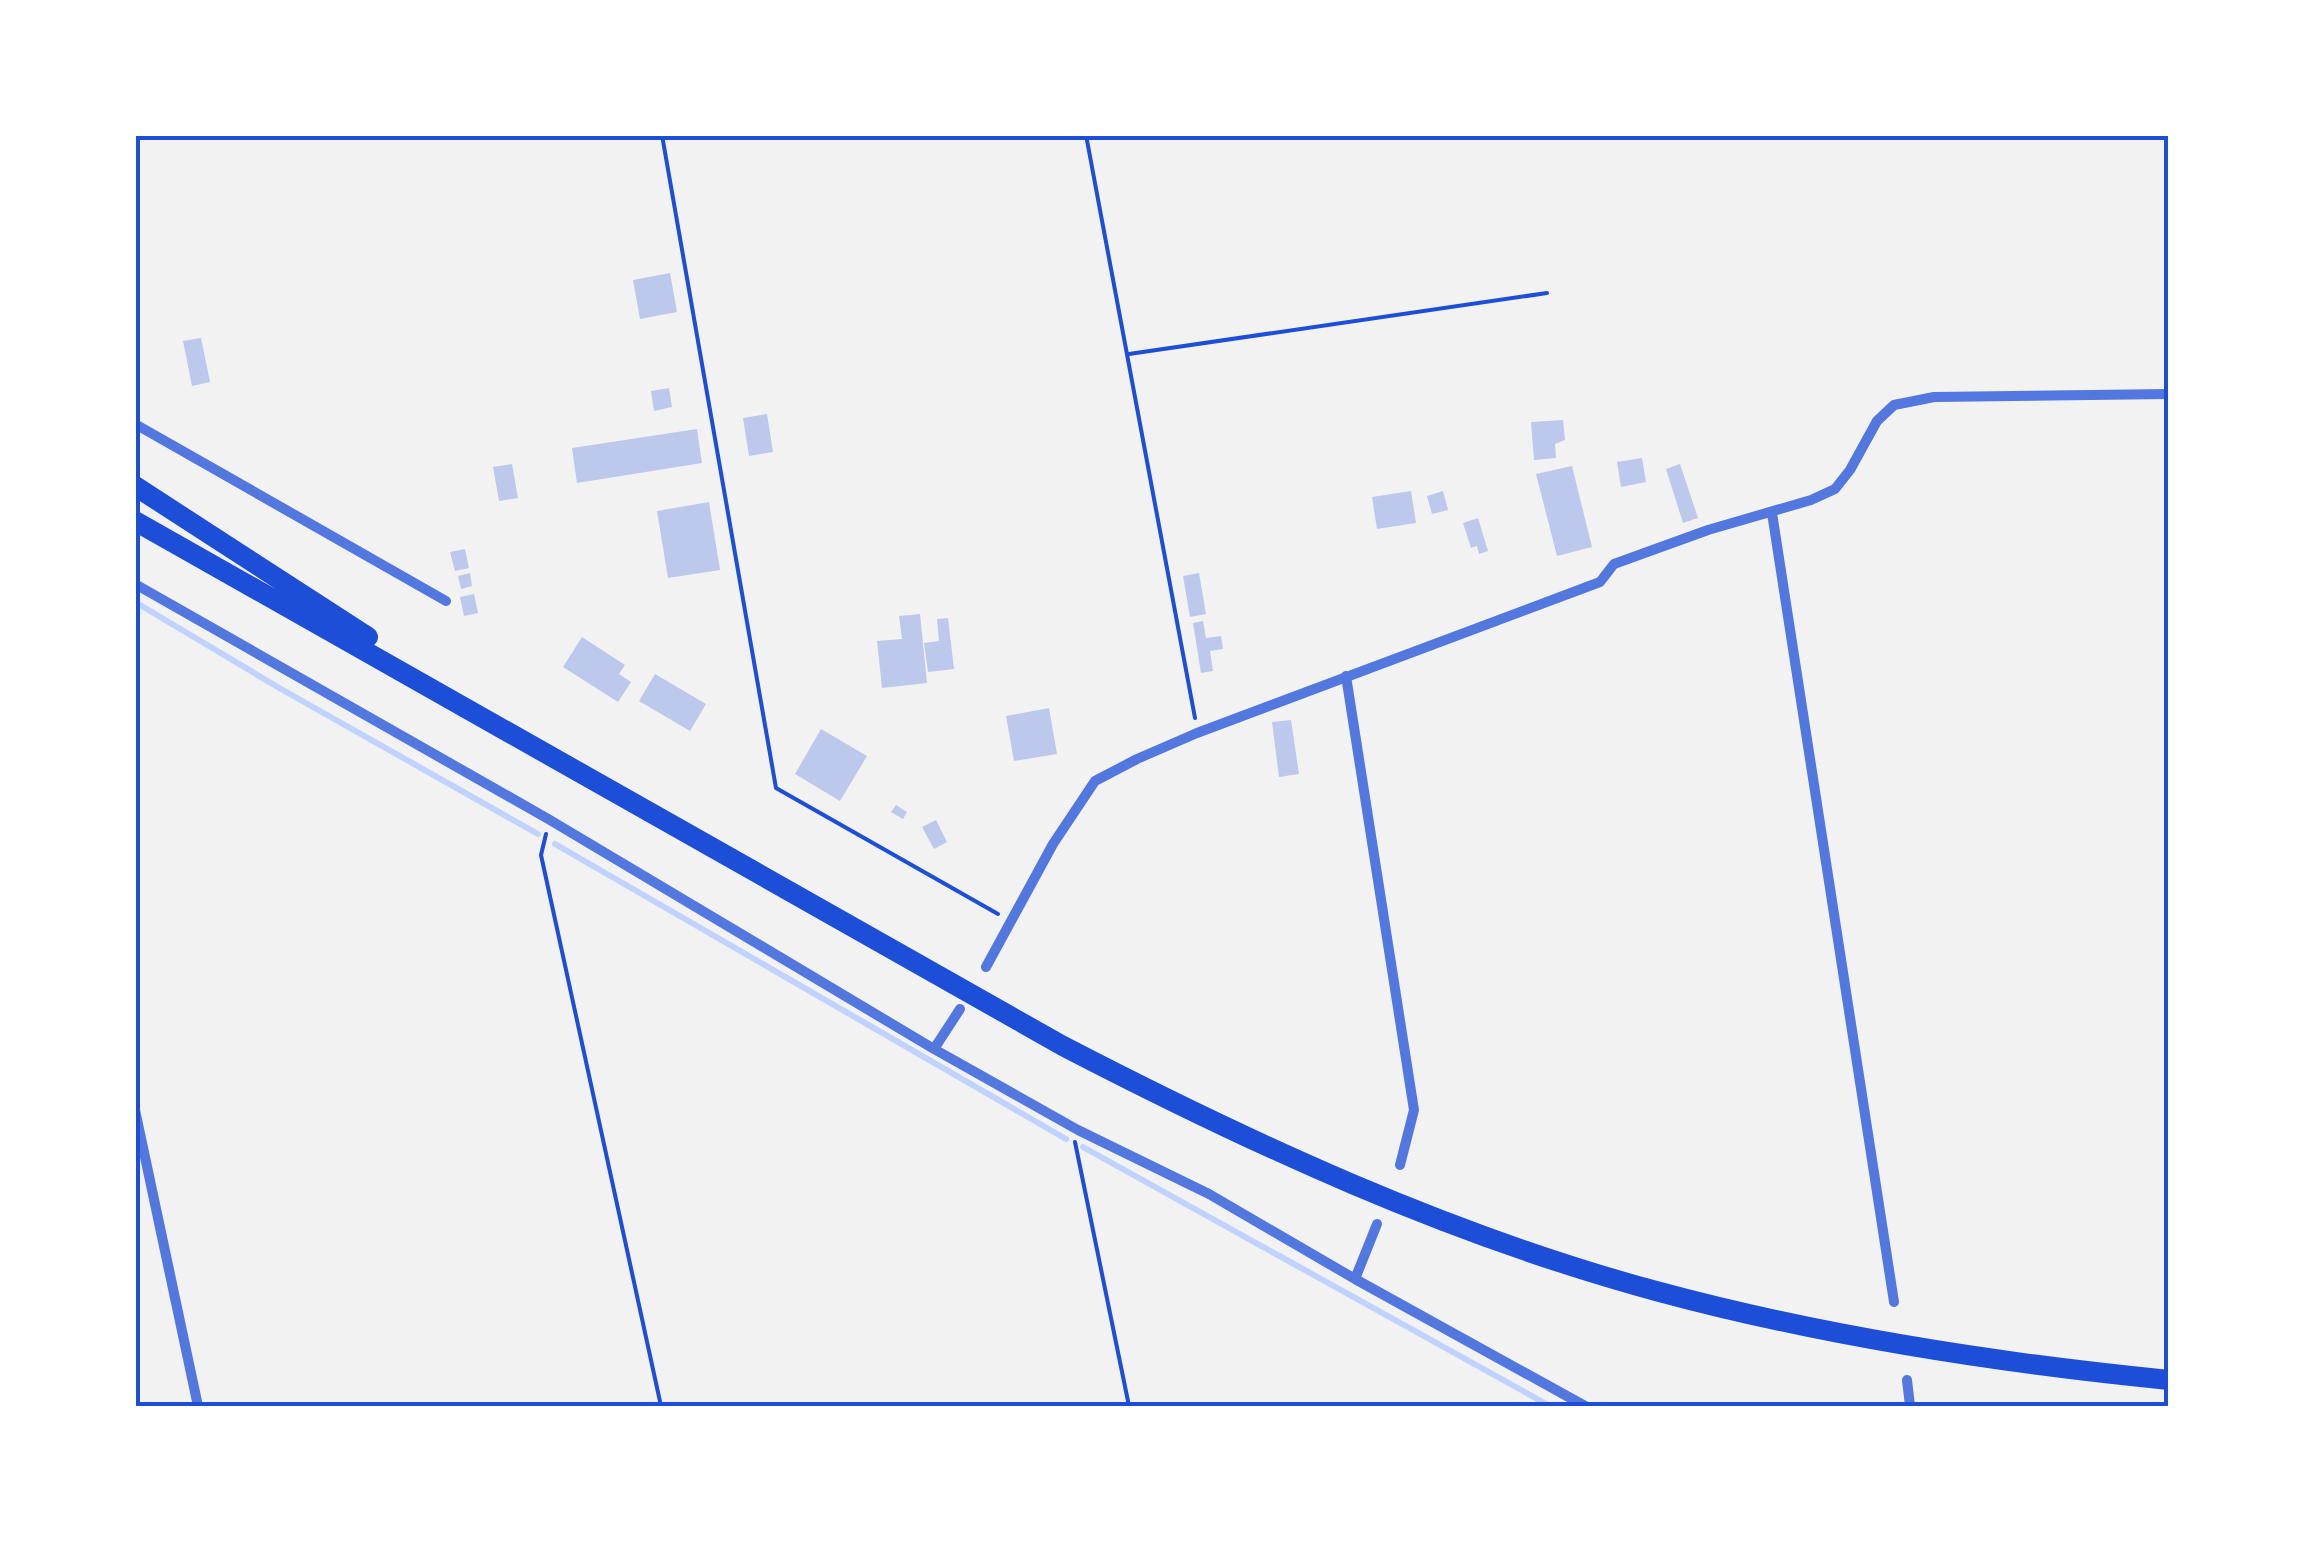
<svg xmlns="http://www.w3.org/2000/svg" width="2304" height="1541" viewBox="0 0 2304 1541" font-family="'Titillium Web',sans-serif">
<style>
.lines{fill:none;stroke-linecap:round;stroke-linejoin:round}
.stream{stroke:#bfd3fe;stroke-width:6}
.building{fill:#bdc9ec}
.path{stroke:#1d4ed8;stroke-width:4}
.minor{stroke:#5277de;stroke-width:10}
.motorway{stroke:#1d4ed8;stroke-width:20}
.neatline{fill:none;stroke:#1d4ed8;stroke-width:4}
</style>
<rect width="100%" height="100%" fill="#f2f2f2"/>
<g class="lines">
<path class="stream" d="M135 602 281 689 538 834
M555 844 1066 1139
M1083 1147 1550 1406"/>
</g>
<path class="building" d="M670 273 677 312 640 319 633 280Z
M201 338 210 382 192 386 183 341Z
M669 388 672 407 654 411 651 391Z
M767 414 773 452 749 456 743 418Z
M1563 420 1565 440 1555 444 1556 458 1534 460 1531 422Z
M697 429 702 463 577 483 572 448Z
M1642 458 1646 482 1621 487 1617 462Z
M512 464 518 498 499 501 493 467Z
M1680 464 1698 518 1683 523 1666 469Z
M1572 466 1592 547 1557 556 1536 474Z
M1411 491 1416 523 1377 529 1372 497Z
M1443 491 1448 510 1432 514 1427 496Z
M709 502 720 570 668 578 657 511Z
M1478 518 1488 551 1479 554 1477 546 1471 548 1463 523Z
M465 549 469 568 455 571 450 552Z
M470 573 472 586 461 589 458 576Z
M1199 573 1206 614 1190 617 1183 576Z
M474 594 478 613 464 616 460 597Z
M920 614 927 683 882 688 877 641 902 639 899 616Z
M948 618 954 669 928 672 924 643 939 641 937 619Z
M1203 621 1206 638 1221 636 1223 649 1210 651 1213 671 1201 673 1193 623Z
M582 637 625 665 619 674 631 682 618 702 563 667Z
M655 674 706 704 690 731 639 701Z
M1049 708 1057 754 1014 761 1006 716Z
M1291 720 1299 774 1279 777 1272 722Z
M821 729 867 756 840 801 795 774Z
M896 805 907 812 903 819 891 812Z
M936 820 947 842 934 849 922 827Z"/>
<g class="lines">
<path class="path" d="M662 135 776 788 998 914
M1086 135 1195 718
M1129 354 1547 293
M546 834 541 855 661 1406
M1075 1142 1129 1406"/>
<path class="minor" d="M135 424 446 601
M1772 513 1894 1302
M135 584 550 820 934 1049 1078 1130 1209 1194 1355 1279 1585 1406
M1346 676 1414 1110 1400 1165
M986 967 1053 844 1095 781 1137 759 1197 733 1600 582 1614 564 1708 530 1811 500 1835 489 1850 470 1877 421 1894 405 1934 397 2169 394
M934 1049 960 1009
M135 1110 198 1406
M1355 1279 1377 1224
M1907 1380 1910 1406"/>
<path class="motorway" d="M135 486 368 637
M135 521 1063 1046C1252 1144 1449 1235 1656 1291 1822 1336 1997 1363 2169 1380"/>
</g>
<rect width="2304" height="1541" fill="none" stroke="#ffffff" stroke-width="275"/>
<rect x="138" y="138" width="2028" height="1266" class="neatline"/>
</svg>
